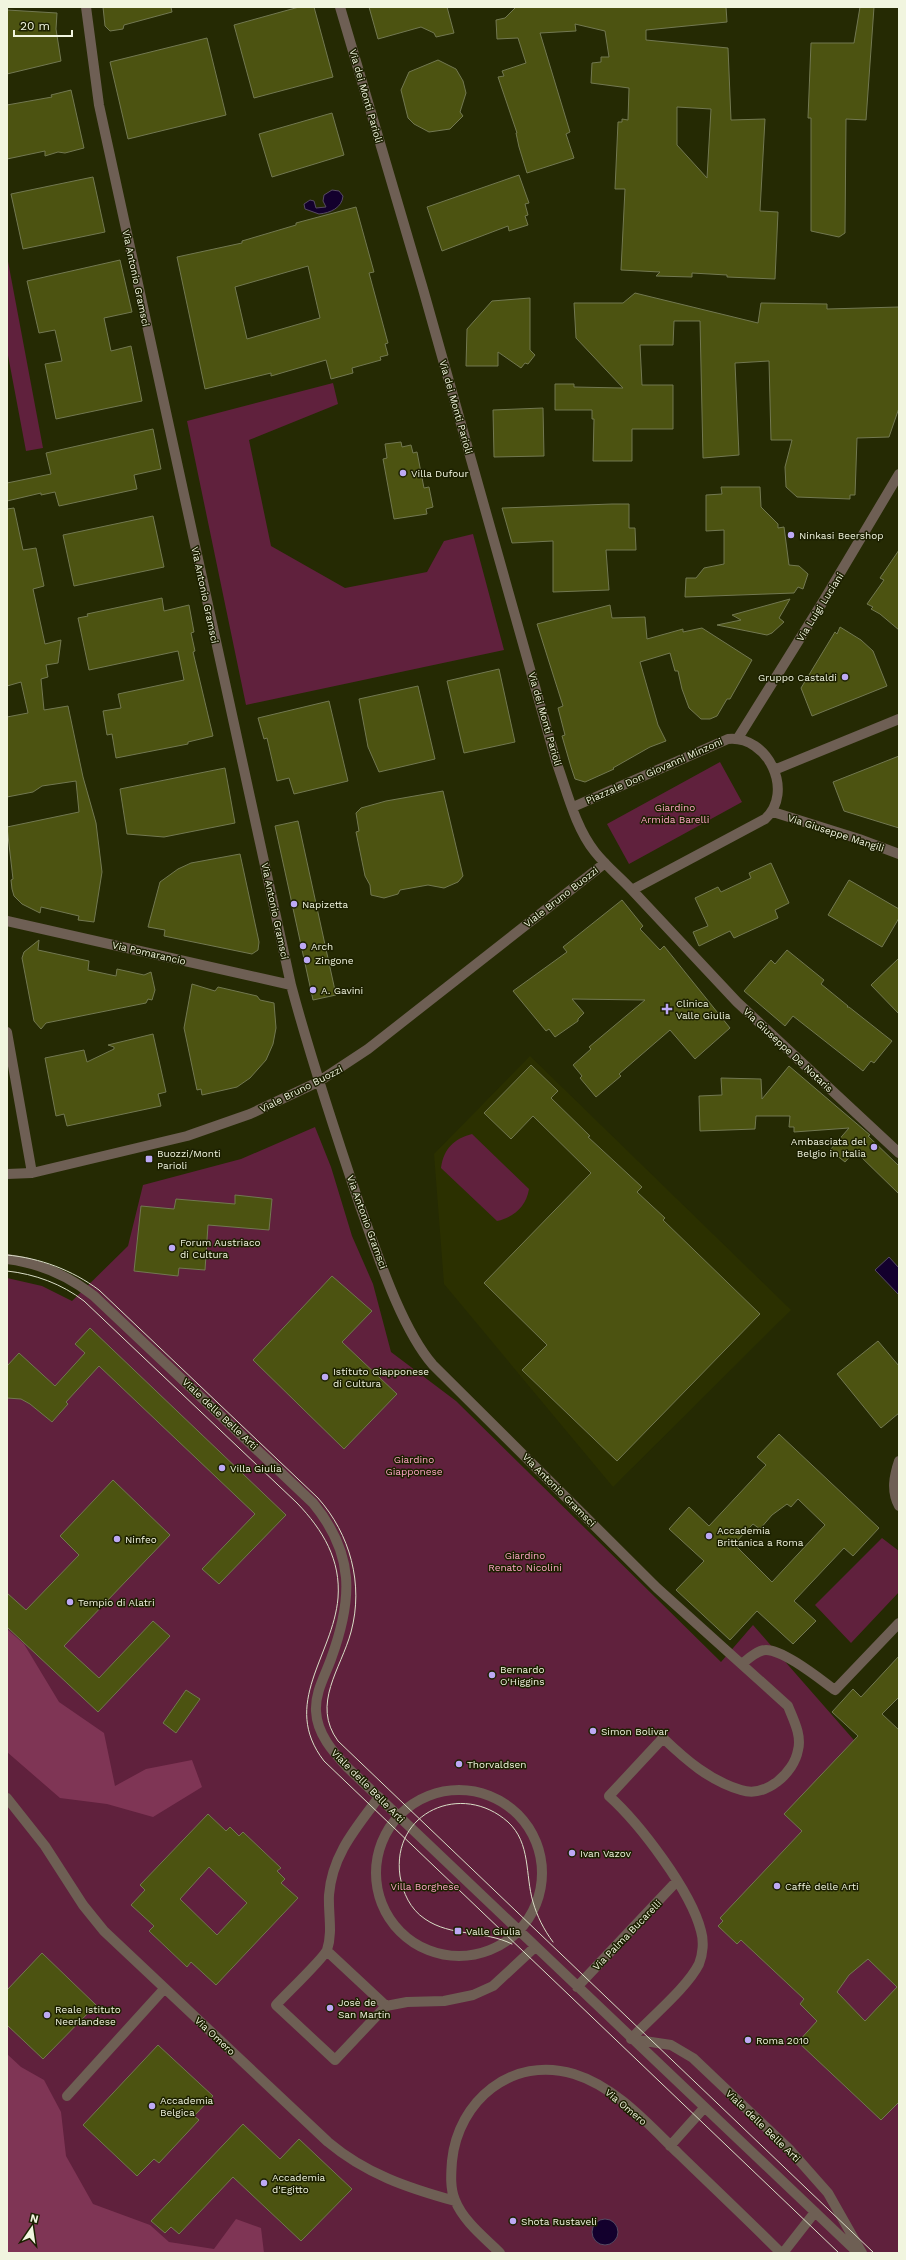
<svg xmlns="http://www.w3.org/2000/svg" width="906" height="2260" viewBox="0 0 906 2260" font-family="'Work Sans',sans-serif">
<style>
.built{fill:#2b3000}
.green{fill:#60213d}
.forest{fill:#7f3555}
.water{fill:#13002d;stroke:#564a62}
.building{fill:#4c5311;stroke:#727851;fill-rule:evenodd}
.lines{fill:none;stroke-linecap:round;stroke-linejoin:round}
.minor{stroke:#6e5f54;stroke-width:10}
.tram{stroke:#dadec7;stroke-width:1}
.poi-dot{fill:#bda9f5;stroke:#1c2000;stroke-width:1.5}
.labels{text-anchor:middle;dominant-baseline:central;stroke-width:3;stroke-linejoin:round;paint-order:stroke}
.street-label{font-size:10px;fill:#f1f5df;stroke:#1c2000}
.poi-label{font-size:10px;fill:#f1f5df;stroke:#1c2000;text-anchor:start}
.park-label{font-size:10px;fill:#fda5c5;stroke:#1c2000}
</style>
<rect width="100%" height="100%" fill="#252a03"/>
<path class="built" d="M530 1056 791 1310 613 1487 444 1284 434 1154Z"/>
<path class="green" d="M7 256 43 448 26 451 7 350Z
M333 383 338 404 249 440 271 546 345 588 427 572 444 541 473 534 504 650 246 705 187 421Z
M720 762 742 802 629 864 607 824Z
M315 1127 331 1167 352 1236 373 1284 391 1352 456 1401 721 1662 753 1625 860 1747 899 1782V2253H7V1278L42 1286 72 1301 128 1246 143 1185 241 1159Z
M472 1134 529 1189C526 1207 514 1217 497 1221L441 1168C444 1148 454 1139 472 1134Z
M882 1538 899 1551V1592L851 1643 815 1605Z"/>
<path class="forest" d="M7 1629 24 1644 59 1702 104 1733 115 1786 146 1769 192 1760 202 1787 153 1817 107 1804 60 1798 7 1752Z
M7 2054 21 2067 44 2080 61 2112 66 2156 93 2204 150 2225 169 2242 214 2249 236 2219 261 2228 264 2253H7Z"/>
<path class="water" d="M332 190 339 191 343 196C342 208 330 213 319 214L305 209 304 204 310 200 314 201 316 208 326 207 323 201 324 195Z
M889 1257 899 1268V1295L875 1270Z
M592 2232a13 13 0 1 1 26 0a13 13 0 1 1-26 0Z"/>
<path class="building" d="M103 7H171L172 12 124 25 123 29 110 31 105 26Z
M299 7H314L333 77 254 98 234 25Z
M369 7H447L454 33 436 37 434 33 421 27 378 39Z
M516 7H726L727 22 646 30V40L728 48 731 120 765 119 760 211 778 212 775 279 727 277V275L692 273V277L656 276 660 272 621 270 625 189H615L618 122H622V119L628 120 629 88 591 83 592 63 601 62V57H609L605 31 575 24 576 31 540 33 570 132 566 134 574 158 527 173 519 147 516 133H517L498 77 504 76 502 71 526 63 518 38 497 39 496 20 505 18ZM677 107 711 109 707 178 677 145Z
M860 7H874L866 120 846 119 845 233 839 237 811 231V118H808L811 43H854Z
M7 10 57 13 56 29 61 61 7 74Z
M207 38 226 115 128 139 110 62Z
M438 60 456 69 463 81 466 93 460 112 463 116 450 129 429 132 414 124 408 118 401 90 409 72Z
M71 90 84 148 65 153 58 152 45 156V151L7 159V105L52 97 51 95Z
M332 113 344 155 272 177 259 134Z
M519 175 529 203 525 204 528 215 525 216 528 225 509 231 508 226 442 251 427 207Z
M93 177 105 232 23 249 11 194Z
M356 207 374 272 369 273 388 343 385 344 388 355 380 357 381 360 352 368 353 373 331 379 326 360 271 376V373L205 389 177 257 242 243V241L296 225V223ZM308 266 320 318 247 339 235 287Z
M120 260 132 312 104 318 111 351 131 346 142 401 56 419 45 364 62 361 55 330 39 333 27 281Z
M635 293 758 323 761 303 827 304V309L899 307V408L889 437 857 438 855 495H850V499L797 497 786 487 785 467 792 440H771L769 361 735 363 739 455 703 458 700 321H674L673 345H640L642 385H673V429H632V461H593L594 419H592V410H555V384H574V387L623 388 576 338 574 303H623Z
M530 298V350L535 355 528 364 525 363 521 368 498 352V366H466L467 329 492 301Z
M543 408 544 456 494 457 493 410Z
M153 429 161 469 134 475 137 489 59 506 55 492 41 495V493L7 501V483L51 474 46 453Z
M401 442 402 447 411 445 413 453 417 452 424 488 429 487 433 507 426 509 427 514 394 519 383 459 387 458 385 444Z
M721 487H760L761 507 778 524V528L784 527 789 565 799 566 808 574 803 589 798 587 794 593 685 597 686 578H696L704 568 724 564V530L706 531V495L722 494Z
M612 504H629V528H635L636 550H606L609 590 553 592V541L512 543 502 508Z
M14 508 23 550 36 548 44 586 33 589 45 644 61 640 58 663 46 665 48 677 41 679 44 710 68 706 83 777 96 823 102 872 94 922 78 920 79 916 41 907 40 913 22 904 14 896 12 889 11 880 13 879 7 827 79 812 76 781 42 786 33 792 7 797V717L28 713 21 682 7 686V509Z
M153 516 164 567 74 586 63 535Z
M899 550V630L880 614 871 609 873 607 867 604 884 580 880 578Z
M162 598 164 611 189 605 194 632 191 633 195 651 193 652 213 736 188 742V744L116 758 112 734 107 735 103 711 121 708 118 694 184 680 178 651 89 670 78 618 88 616 87 614Z
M790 599 779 618 784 622 772 633 767 635 717 625 741 620 732 615Z
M610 605 612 618 645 617 647 639 683 629V632L702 628 752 660 730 699H727L717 716 710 719H701L689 708 682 689 678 671H675L670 653 640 662 658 725 666 741 650 747 613 768 614 769 585 782 575 779 571 767 562 736 565 735 558 708 563 706 537 624Z
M840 627 861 640 873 651 887 686 812 716 801 688 835 632 837 634Z
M499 669 515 742 464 753 447 681Z
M418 686 435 759 379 772 368 747 359 699Z
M329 701 348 781 294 794 289 778 277 781 267 738 264 739 258 718Z
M899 756V828L844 811 833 782Z
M225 768 235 823 164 837 127 834 120 789Z
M443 791 463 876 458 882 444 888 428 885 400 890 398 894 384 898 371 895 370 885 365 876 356 832 359 831 356 813 361 808 386 801Z
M298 821 336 995 313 1000 275 826Z
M240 854 259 942 258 950 252 954 164 936 165 930 148 927 160 882 178 869 191 863Z
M771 863 789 903 775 910 778 918 734 938 730 931 699 946 693 932 708 926 695 898 718 887 721 892 751 878 749 873Z
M849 880 899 909V918L882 947 828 915Z
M622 900 643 926 640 929 660 950 664 946 730 1028 695 1059 670 1030 619 1074 621 1076 596 1097 580 1078 582 1076 573 1065 591 1049 589 1047 645 1000 572 999 584 1013 578 1019V1021L555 1037 549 1029 546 1031 513 991 567 952 563 947Z
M39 940 38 950 89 961 88 970 116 976 117 969 144 975 151 972 155 990 152 1000 148 999 146 1003 46 1023 41 1029 34 1021 22 958 24 952Z
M787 950 824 980 821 984 848 1006 847 1007H849L892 1041 874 1063 871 1061 863 1071 793 1016 785 1026 744 991 771 960 775 964Z
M899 958V1014L871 985Z
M192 984 215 991 218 987 257 996 260 1000 274 1003 276 1028 273 1044 266 1060 250 1078 237 1087 202 1095 201 1089 197 1090 184 1028Z
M153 1034 166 1092 158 1094 161 1106 67 1126 64 1114 56 1116 45 1058 84 1050 87 1062 114 1049V1047L108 1045Z
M531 1065 558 1091 551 1098 590 1136 588 1137 642 1187 637 1192 665 1218 663 1220 760 1314 617 1461 522 1370 547 1345 484 1283 591 1173 533 1116 511 1139 484 1113Z
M789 1066 870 1135 868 1136 899 1166V1194L855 1151 845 1162 830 1150 849 1128 794 1132V1127H789L790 1116H756L755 1129 700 1131 699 1096 722 1095 721 1078 761 1079 762 1099Z
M235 1195 272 1199 269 1230 208 1225 205 1270 179 1268 178 1276 134 1271 141 1206 174 1209 176 1199 235 1204Z
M332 1276 372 1311 342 1342 397 1394 344 1449 253 1360Z
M90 1328 286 1515 219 1584 202 1569 255 1514 99 1366 66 1402 68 1404 52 1422 30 1404 21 1399 7 1398V1366L19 1353 55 1386 85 1353 75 1344Z
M878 1341 899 1366V1413L881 1428 837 1374Z
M779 1434 879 1528 853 1556 844 1548 794 1601 816 1621 793 1644 757 1611 730 1640 676 1590 704 1561 669 1529 689 1507 709 1526 766 1465 757 1457ZM798 1499 825 1525 772 1582 734 1544 753 1524 760 1529 772 1515 787 1504 791 1507Z
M113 1480 170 1535 64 1646 99 1678 153 1621 170 1636 98 1712 7 1627V1593L26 1610 79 1555 60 1536Z
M899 1656V1697L882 1714 899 1730V2102L881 2120 798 2042 817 2021 800 2004 804 1999 741 1940 737 1944 718 1926 723 1921 720 1918 802 1831 784 1814 858 1736 832 1712 853 1689 861 1697ZM868 1959 897 1987 865 2021 837 1992 849 1975Z
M186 1690 200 1699 176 1733 163 1723Z
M208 1814 226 1831 230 1827 239 1836 243 1832 281 1868 277 1871 285 1879 281 1883 298 1898 216 1985 191 1962 187 1967 149 1931 154 1926 131 1905 145 1890 140 1885ZM209 1867 247 1903 217 1935 180 1899Z
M42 1953 96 2005 43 2059 7 2025V1990Z
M158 2045 213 2096 194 2116 199 2120 159 2163 154 2159 137 2176 83 2125Z
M243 2124 280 2159 299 2139 352 2189 301 2241 233 2177 179 2234 171 2227 165 2233 151 2221Z"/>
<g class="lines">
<path class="minor" d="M86 7 99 105 291 985C311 1060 335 1132 360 1206 377 1253 401 1328 433 1365L657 1588 788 1706C793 1719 802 1735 798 1750 794 1773 766 1798 741 1790 710 1781 686 1760 663 1738L609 1796C640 1824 691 1891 701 1931 704 1941 703 1954 699 1964 687 1988 650 2018 631 2039
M340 7 423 289 556 761C567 791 575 827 595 852 606 866 620 877 632 890L765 819C795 792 768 735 728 739L573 807
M738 738 824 600 899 474
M774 770 899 719
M773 812 859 839 899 854
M632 890 737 1002 899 1153
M7 921 291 985
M7 1032 32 1173
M7 1174 32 1173 187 1136 250 1114 318 1082 368 1049 605 863
M7 1259C39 1263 69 1276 94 1296L313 1503C355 1554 353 1599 331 1659 325 1676 315 1692 316 1711 317 1734 333 1752 348 1768L858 2253
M899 1461C894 1476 891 1491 899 1506
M743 1663C749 1658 758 1650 766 1650 784 1650 821 1680 835 1690L899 1623
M376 1873a83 83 0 1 1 166 0a83 83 0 1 1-166 0Z
M379 1797C356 1828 332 1855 329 1895 328 1913 333 1932 327 1950 324 1958 284 1996 276 2005L335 2060 386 2006 407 2002 444 2001 473 1995 493 1986 535 1947
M7 1798 45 1846 83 1905 104 1931 328 2142C366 2174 408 2188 455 2201
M327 1951 386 2006
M577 1987 676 1882
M631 2039 671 2045 693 2058 790 2150 820 2184 828 2193 862 2253
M67 2096 164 1989
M670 2146 704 2108
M500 2253C485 2238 463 2221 455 2200 450 2189 451 2174 452 2161 458 2101 512 2055 574 2074 616 2087 648 2124 679 2154 713 2187 748 2220 781 2253
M783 2253 815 2212"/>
<path class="tram" d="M7 1255C40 1258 72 1270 99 1290L318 1498C350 1534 364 1584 351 1632 341 1669 311 1704 338 1741L874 2253
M7 1271C35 1274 62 1284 84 1301L297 1503C323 1530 341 1560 338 1598 333 1656 280 1704 324 1761L839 2253
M512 1944C484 1930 451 1937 425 1919 410 1909 403 1893 400 1876 391 1812 462 1781 508 1822 531 1843 525 1875 533 1902 537 1916 544 1930 553 1942"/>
</g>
<g class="poi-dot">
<circle cx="403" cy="473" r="4"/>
<circle cx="791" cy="535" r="4"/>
<circle cx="845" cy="677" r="4"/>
<circle cx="294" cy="904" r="4"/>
<circle cx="303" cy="946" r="4"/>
<circle cx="307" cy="960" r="4"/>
<circle cx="313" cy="990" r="4"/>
<path d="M665 1003h4v4h4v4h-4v4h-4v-4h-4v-4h4z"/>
<circle cx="874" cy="1147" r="4"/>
<rect x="145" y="1155" width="8" height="8" rx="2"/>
<circle cx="172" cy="1248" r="4"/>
<circle cx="325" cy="1377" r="4"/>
<circle cx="222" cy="1468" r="4"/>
<circle cx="709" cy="1536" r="4"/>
<circle cx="117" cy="1539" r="4"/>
<circle cx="70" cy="1602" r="4"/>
<circle cx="492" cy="1675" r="4"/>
<circle cx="593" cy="1731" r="4"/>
<circle cx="459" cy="1764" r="4"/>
<circle cx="572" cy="1853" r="4"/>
<circle cx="777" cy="1886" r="4"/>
<rect x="454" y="1927" width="8" height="8" rx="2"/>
<circle cx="330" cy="2008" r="4"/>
<circle cx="47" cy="2015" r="4"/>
<circle cx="748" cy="2040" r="4"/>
<circle cx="152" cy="2106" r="4"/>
<circle cx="264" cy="2183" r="4"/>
<circle cx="513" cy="2221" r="4"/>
</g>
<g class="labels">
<g class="street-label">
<text transform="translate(366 96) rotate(74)">Via dei Monti Parioli</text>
<text transform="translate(136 278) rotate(78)">Via Antonio Gramsci</text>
<text transform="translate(456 407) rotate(74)">Via dei Monti Parioli</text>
<text transform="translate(205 595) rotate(78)">Via Antonio Gramsci</text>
<text transform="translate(820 607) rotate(-58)">Via Luigi Luciani</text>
<text transform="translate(545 719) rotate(74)">Via dei Monti Parioli</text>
<text transform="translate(654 771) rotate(-24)">Piazzale Don Giovanni Minzoni</text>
<text transform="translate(836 833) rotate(18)">Via Giuseppe Mangili</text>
<text transform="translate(561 897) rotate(-38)">Viale Bruno Buozzi</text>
<text transform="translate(275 911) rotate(78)">Via Antonio Gramsci</text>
<text transform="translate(149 953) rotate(13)">Via Pomarancio</text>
<text transform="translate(788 1050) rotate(43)">Via Giuseppe De Notaris</text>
<text transform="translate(301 1089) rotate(-27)">Viale Bruno Buozzi</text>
<text transform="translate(367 1222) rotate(70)">Via Antonio Gramsci</text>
<text transform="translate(220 1414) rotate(43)">Viale delle Belle Arti</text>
<text transform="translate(559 1490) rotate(45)">Via Antonio Gramsci</text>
<text transform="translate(368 1786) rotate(45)">Viale delle Belle Arti</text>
<text transform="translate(627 1935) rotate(-46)">Via Palma Bucarelli</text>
<text transform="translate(215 2036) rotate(43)">Via Omero</text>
<text transform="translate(626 2107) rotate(40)">Via Omero</text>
<text transform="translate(763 2126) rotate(44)">Viale delle Belle Arti</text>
</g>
<g class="poi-label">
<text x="411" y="473">Villa Dufour</text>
<text x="799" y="535">Ninkasi Beershop</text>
<text x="837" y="677" text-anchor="end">Gruppo Castaldi</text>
<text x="302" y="904">Napizetta</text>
<text x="311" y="946">Arch</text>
<text x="315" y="960">Zingone</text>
<text x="321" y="990">A. Gavini</text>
<text x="676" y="1003">Clinica<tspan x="676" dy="12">Valle Giulia</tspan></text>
<text x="866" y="1141" text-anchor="end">Ambasciata del<tspan x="866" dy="12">Belgio in Italia</tspan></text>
<text x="157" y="1153">Buozzi/Monti<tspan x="157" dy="12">Parioli</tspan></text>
<text x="180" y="1242">Forum Austriaco<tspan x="180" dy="12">di Cultura</tspan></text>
<text x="333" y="1371">Istituto Giapponese<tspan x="333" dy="12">di Cultura</tspan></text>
<text x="230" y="1468">Villa Giulia</text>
<text x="717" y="1530">Accademia<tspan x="717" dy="12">Brittanica a Roma</tspan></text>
<text x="125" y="1539">Ninfeo</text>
<text x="78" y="1602">Tempio di Alatri</text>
<text x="500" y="1669">Bernardo<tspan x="500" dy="12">O'Higgins</tspan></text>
<text x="601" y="1731">Simon Bolivar</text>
<text x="467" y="1764">Thorvaldsen</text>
<text x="580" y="1853">Ivan Vazov</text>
<text x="785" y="1886">Caffè delle Arti</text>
<text x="466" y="1931">Valle Giulia</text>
<text x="338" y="2002">Josè de<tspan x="338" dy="12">San Martin</tspan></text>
<text x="55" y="2009">Reale Istituto<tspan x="55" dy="12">Neerlandese</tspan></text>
<text x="756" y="2040">Roma 2010</text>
<text x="160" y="2100">Accademia<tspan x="160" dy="12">Belgica</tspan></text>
<text x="272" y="2177">Accademia<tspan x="272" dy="12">d'Egitto</tspan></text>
<text x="521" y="2221">Shota Rustaveli</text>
</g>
<g class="park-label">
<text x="675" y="807">Giardino<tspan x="675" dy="12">Armida Barelli</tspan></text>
<text x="414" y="1459">Giardino<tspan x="414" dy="12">Giapponese</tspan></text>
<text x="525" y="1555">Giardino<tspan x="525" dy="12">Renato Nicolini</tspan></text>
<text x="425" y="1886">Villa Borghese</text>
</g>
</g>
<rect width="906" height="2260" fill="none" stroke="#f1f5df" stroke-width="16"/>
<g transform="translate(32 2228) rotate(13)" stroke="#1c2000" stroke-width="3" paint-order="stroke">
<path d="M0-3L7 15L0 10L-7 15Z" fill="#f1f5df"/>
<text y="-6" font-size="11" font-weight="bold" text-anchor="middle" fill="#f1f5df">N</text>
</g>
<path d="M14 30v6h58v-6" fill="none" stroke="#f1f5df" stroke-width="2"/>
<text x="20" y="30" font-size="12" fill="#f1f5df" stroke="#1c2000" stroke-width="3" paint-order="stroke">20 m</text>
</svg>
